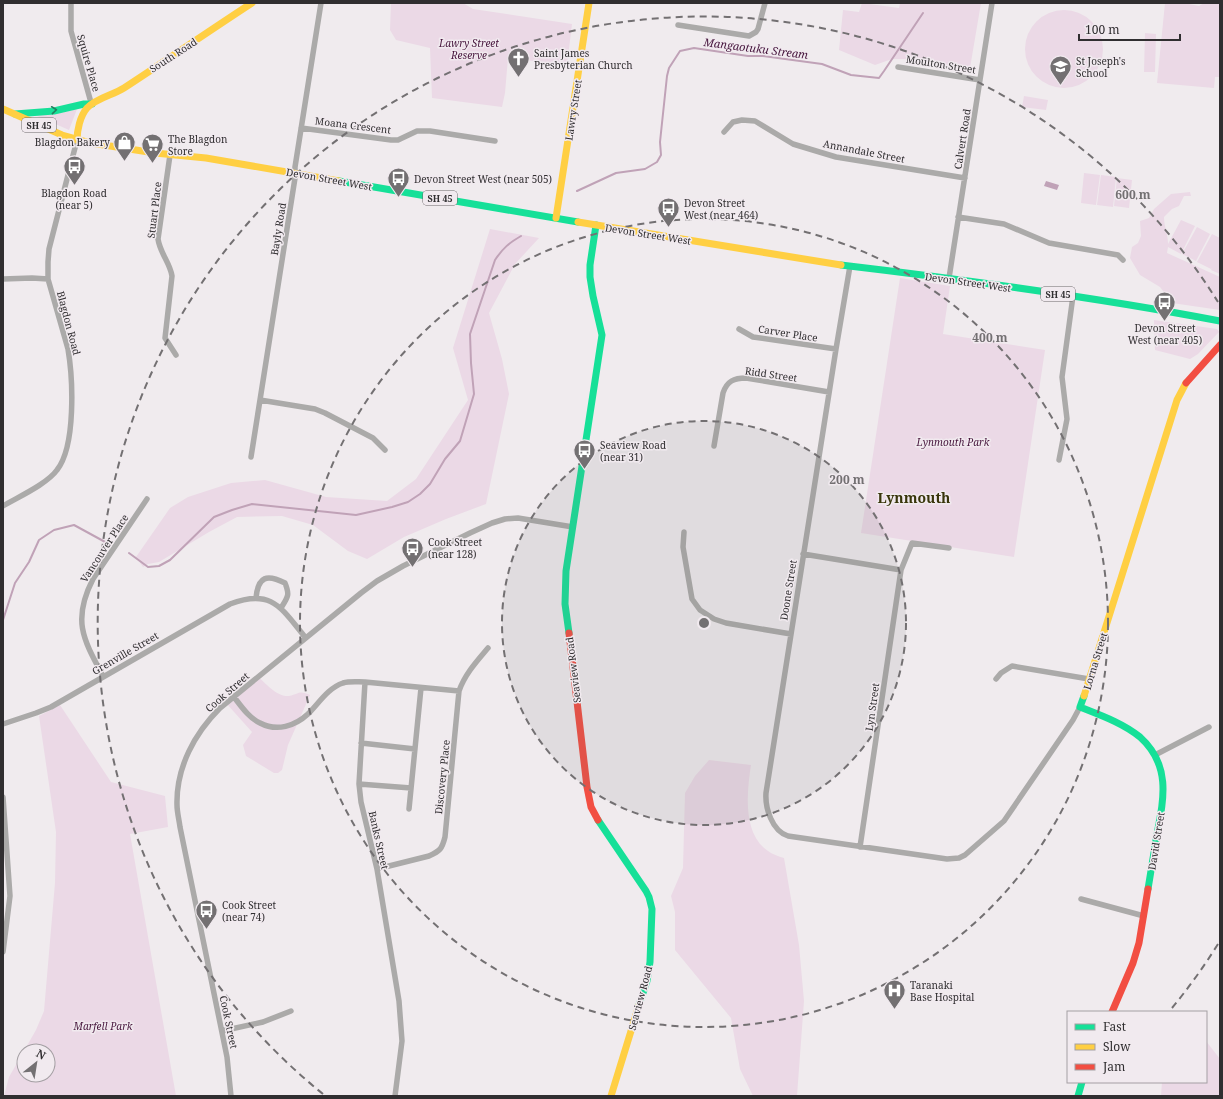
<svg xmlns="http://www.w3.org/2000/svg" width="1223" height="1099" viewBox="0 0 1223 1099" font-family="'Noto Serif',serif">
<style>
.green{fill:#ebd9e6;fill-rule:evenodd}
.water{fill:#c0a2b7}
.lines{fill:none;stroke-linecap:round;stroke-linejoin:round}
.stream{stroke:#c0a2b7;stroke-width:2}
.street{stroke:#abaaa9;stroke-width:5.5}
.fast{stroke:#16e098;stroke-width:7}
.slow{stroke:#ffcf43;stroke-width:7}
.jam{stroke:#f24e42;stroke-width:7}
.oneway{stroke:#247e5f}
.ring{fill:none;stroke:#737072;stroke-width:2;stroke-dasharray:7 5}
.labels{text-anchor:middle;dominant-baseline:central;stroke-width:3;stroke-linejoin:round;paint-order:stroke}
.shield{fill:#f1eaef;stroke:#6a6669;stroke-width:1}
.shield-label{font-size:9px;font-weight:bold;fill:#302e30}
.park-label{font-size:10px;font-style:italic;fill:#46153c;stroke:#f1eaef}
.poi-label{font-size:10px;fill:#302e30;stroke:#f1eaef;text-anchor:start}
.street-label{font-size:10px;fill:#302e30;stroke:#f1eaef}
.water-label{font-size:11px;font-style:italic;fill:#43123a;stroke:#f1eaef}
.district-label{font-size:14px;font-weight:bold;fill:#38350a;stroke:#f1eaef}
.centre{fill:#737072;stroke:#f1eaef;stroke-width:2}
.ring-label{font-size:12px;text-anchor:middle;font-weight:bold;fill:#737072;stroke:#f1eaef;stroke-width:3;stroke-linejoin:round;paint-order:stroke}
</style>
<rect width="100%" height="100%" fill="#f0ebee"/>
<path class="green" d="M391 3H463L473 9 572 24 567 65 508 58 505 93 502 107 432 98 430 48 396 40 390 30Z
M862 3 899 8 900 3H981L970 68 908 59H892L875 65 839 50 843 10 859 12Z
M1165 3H1184L1199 6 1204 3H1220V77H1215L1214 88 1157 83Z
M1025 49a39 39 0 1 1 78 0a39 39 0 1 1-78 0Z
M1145 33 1156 34 1155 72H1144Z
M1024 96 1048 100 1046 110 1022 107Z
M77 109 69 130 35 115 61 113Z
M1084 173 1100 175 1096 205 1081 203Z
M1101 175 1116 177 1113 207 1097 205Z
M1117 178 1132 180 1129 208 1114 206Z
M1190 192 1191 196H1184L1179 206 1172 209 1164 217C1164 227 1168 234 1168 244L1181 220 1195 226 1181 254 1168 247 1167 253 1220 277V310L1172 303 1160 287 1140 275 1130 258 1132 247 1138 243 1141 236 1140 221 1149 218 1154 209 1171 194Z
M1197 227 1210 234 1196 261 1182 254Z
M490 229 539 238 515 264 489 313 502 359 509 394 486 504 446 519 404 537 367 559 348 551 313 525 282 516 237 517 209 532 159 562 148 564 143 567 136 557 170 508 188 497 231 483 265 480 326 497 387 501 416 479 468 400 453 348Z
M1212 234 1220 238V274L1211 270 1212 268 1211 269 1197 262Z
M900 278 950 286 943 334 1045 350 1014 557 861 533Z
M1154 320 1217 329 1219 332 1198 354 1190 359 1155 350Z
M257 676C266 683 276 697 289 696 300 694 298 690 310 695L288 745 282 770 278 773H274L246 756 243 745 252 732 226 703Z
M60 705 111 782 165 796 168 827 130 834 176 1096H4L9 1077 36 1030 44 1011 55 883 56 832 39 716ZM24 1051H48V1075H24Z
M709 760 751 765C746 798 741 848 784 858L799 945 804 1001 797 1096H753L740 1069 731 1018 675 950V912L671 896 683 868 685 793 695 776Z
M1206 1041 1220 1059V1096H1161L1162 1082H1206Z"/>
<path class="water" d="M1046 181 1059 185 1057 190 1044 186Z"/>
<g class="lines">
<path class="stream" d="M577 191 616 173 645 169 657 162 661 155 660 142 662 123 667 76 669 68 680 51 694 48 748 56H763L822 64 851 75 879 78 884 71 923 13
M129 553 148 567 159 566 170 560 214 517 232 510 252 504 356 515 392 507 408 502 420 494 430 484 445 459 460 441 474 394 471 363 470 334 495 260C503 248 509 243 521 236
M3 620 15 583 29 562 39 540 54 530 74 525 107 543"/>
<path class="street" d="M71 3V31L90 99 92 104
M678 25 749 36 756 32 758 29 765 3
M898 67 980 80
M301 128 391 140H398L417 131H430L495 141
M724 132 733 122 742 120 755 121 793 144 836 157 965 178
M170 155 158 239C160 253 170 263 172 276L165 338 176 355
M958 217 1004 224 1049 243 1118 255 1123 260
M850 266 836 349 766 793C765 808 772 831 788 836L947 859 959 858 965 855 1004 821 1073 720 1080 707
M949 278 992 3
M3 279 32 278 48 279
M739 329 753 337 836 349
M260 400 315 409 325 413 373 438 385 450
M714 446 723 393C727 381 734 378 746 378L829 392
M251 457 295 178V167L321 3
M1059 460 1067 419 1062 377 1073 296
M3 506C18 497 47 484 57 470 76 446 73 379 68 349L48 279V262L49 249 77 140
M684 532 683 547 692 599 700 610 714 619 726 623 791 634
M803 554 901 570
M256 598C258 576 267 574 285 583 290 595 288 597 281 608
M103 676C83 639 72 620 93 579L147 499
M996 679 1001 673 1012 666 1089 679
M234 697C241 706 249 718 260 723 277 732 295 726 308 714 319 703 328 688 343 683 350 681 357 682 365 682
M3 724 36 713 51 707 230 604C272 588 281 608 305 637
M361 743 415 749
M1155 755 1209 727
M359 784 411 788
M3 797 10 896 3 952
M409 809 421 688
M860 847 901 570 912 543 949 548
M377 869 429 856C440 851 442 849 445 837L459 691C465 674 477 661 488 648
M1081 899 1144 916
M222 1031 263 1022 291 1011
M231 1096 227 1057 180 827C179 819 177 812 177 805 176 767 195 733 220 708L361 593 377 581 403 566 470 533 492 523 505 519 518 518 573 527
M395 1096 402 1041 399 1001 377 869 361 802 359 784 365 682 459 691"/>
<path class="fast" d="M15 114 54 111 84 104H92
M339 181 578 222
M841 265C968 280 1095 297 1220 321
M569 633 565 604 566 571 602 335 593 296 590 277V265L596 225
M1084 696 1080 707C1100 715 1123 723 1140 737 1171 765 1164 798 1157 834 1154 852 1151 870 1148 889
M598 820 646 891 649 897 652 909 650 962 647 981 639 1005
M1078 1096 1082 1082"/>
<path class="slow" d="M3 109 62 135 91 143 155 153 206 158 339 181
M77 140C77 131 80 116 87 108 96 98 113 95 124 88 167 60 209 31 252 3
M556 218 589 3
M578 222 841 265
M1084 696 1177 400 1186 383
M611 1096 639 1005"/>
<path class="jam" d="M1186 383 1220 345
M569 633 587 787 591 807 598 820
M1112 1012 1133 963 1139 943 1148 889"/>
</g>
<defs><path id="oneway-chevron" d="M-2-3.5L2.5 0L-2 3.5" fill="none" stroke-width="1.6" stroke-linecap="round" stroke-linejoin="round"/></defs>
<use class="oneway" href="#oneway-chevron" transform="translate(54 110) rotate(-6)"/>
<circle cx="704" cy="623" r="202" fill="#737072" fill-opacity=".12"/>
<g class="ring">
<circle cx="704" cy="623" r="202"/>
<circle cx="704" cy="623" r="404"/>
<path d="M1218 944A606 606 0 0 1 1172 1008M323 1094A606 606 0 1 1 1218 302"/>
</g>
<defs>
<symbol id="church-pin" viewBox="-11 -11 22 30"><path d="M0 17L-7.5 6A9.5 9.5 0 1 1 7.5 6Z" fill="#737072" stroke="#f1eaef"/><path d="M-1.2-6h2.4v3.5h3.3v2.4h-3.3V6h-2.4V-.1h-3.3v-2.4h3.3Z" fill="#fff"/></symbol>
<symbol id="school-pin" viewBox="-11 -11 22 30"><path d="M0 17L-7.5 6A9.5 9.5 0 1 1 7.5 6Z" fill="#737072" stroke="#f1eaef"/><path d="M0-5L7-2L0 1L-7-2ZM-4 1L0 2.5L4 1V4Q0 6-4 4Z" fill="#fff"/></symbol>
<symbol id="shop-pin" viewBox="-11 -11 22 30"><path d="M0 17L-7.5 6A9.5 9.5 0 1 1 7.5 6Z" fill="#737072" stroke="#f1eaef"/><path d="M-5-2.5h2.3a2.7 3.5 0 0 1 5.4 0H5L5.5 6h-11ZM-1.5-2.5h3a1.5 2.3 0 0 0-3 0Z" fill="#fff"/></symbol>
<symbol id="supermarket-pin" viewBox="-11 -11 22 30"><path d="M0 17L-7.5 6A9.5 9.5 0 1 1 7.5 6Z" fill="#737072" stroke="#f1eaef"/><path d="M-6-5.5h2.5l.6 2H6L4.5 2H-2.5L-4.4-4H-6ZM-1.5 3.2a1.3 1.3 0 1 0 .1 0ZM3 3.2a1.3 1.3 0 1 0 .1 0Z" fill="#fff"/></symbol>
<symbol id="bus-pin" viewBox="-11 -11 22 30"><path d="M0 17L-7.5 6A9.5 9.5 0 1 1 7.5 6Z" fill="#737072" stroke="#f1eaef"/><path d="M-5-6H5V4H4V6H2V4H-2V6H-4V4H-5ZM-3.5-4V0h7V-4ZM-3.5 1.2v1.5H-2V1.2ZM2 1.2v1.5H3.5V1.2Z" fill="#fff"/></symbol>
<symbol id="hospital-pin" viewBox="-11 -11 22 30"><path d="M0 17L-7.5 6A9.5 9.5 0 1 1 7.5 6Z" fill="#737072" stroke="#f1eaef"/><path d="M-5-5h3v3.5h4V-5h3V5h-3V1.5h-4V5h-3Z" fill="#fff"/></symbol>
</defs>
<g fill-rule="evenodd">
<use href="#church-pin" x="506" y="46" width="25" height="34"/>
<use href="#school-pin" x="1048" y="54" width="25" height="34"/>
<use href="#shop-pin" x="112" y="130" width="25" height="34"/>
<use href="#supermarket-pin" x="140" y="132" width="25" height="34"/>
<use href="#bus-pin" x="62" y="154" width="25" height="34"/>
<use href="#bus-pin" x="386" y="166" width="25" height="34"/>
<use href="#bus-pin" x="656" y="196" width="25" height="34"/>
<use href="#bus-pin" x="1152" y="290" width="25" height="34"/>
<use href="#bus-pin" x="572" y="438" width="25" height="34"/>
<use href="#bus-pin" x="400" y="536" width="25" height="34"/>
<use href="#bus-pin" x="194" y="898" width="25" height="34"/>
<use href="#hospital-pin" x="882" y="978" width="25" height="34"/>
</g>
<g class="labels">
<g class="shield">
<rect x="22" y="118" width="34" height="14" rx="3"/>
<rect x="423" y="191" width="34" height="14" rx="3"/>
<rect x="1041" y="287" width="34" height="14" rx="3"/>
</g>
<g class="shield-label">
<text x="39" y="125">SH 45</text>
<text x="440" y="198">SH 45</text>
<text x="1058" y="294">SH 45</text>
</g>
<g class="park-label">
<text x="469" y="43">Lawry Street<tspan x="469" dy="12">Reserve</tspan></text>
<text x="953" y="442">Lynmouth Park</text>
<text x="103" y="1026">Marfell Park</text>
</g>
<g class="poi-label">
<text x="534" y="53">Saint James<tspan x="534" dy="12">Presbyterian Church</tspan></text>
<text x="1076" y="61">St Joseph's<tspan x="1076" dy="12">School</tspan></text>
<text x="168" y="139">The Blagdon<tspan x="168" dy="12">Store</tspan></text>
<text x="110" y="142" text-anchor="end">Blagdon Bakery</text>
<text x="414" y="179">Devon Street West (near 505)</text>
<text x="74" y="193" text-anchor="middle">Blagdon Road<tspan x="74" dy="12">(near 5)</tspan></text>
<text x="684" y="203">Devon Street<tspan x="684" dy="12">West (near 464)</tspan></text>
<text x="1165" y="328" text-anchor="middle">Devon Street<tspan x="1165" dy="12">West (near 405)</tspan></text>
<text x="600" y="445">Seaview Road<tspan x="600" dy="12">(near 31)</tspan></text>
<text x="428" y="542">Cook Street<tspan x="428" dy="12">(near 128)</tspan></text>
<text x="222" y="905">Cook Street<tspan x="222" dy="12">(near 74)</tspan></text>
<text x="910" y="985">Taranaki<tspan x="910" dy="12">Base Hospital</tspan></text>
</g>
<g class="street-label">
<text transform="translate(173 55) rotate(-33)">South Road</text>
<text transform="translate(89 63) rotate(74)">Squire Place</text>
<text transform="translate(941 64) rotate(9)">Moulton Street</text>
<text transform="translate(573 110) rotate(-81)">Lawry Street</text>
<text transform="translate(353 125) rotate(7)">Moana Crescent</text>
<text transform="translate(962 139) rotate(-81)">Calvert Road</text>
<text transform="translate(864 151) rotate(11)">Annandale Street</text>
<text transform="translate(329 179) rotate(10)">Devon Street West</text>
<text transform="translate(154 210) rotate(-83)">Stuart Place</text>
<text transform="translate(278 229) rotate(-81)">Bayly Road</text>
<text transform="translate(648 234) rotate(9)">Devon Street West</text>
<text transform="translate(968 282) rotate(8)">Devon Street West</text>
<text transform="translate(69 323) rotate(75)">Blagdon Road</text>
<text transform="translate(788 333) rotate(9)">Carver Place</text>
<text transform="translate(771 374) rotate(8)">Ridd Street</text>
<text transform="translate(104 548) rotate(-57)">Vancouver Place</text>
<text transform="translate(788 590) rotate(-81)">Doone Street</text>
<text transform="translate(125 653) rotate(-30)">Grenville Street</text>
<text transform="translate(1095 661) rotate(-73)">Lorna Street</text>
<text transform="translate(573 670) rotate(-97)">Seaview Road</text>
<text transform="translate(227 692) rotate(-41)">Cook Street</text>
<text transform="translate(872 707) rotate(-82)">Lyn Street</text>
<text transform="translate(442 777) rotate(-84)">Discovery Place</text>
<text transform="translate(379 840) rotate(77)">Banks Street</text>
<text transform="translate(1156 841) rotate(-81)">David Street</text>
<text transform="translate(640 998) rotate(-75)">Seaview Road</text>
<text transform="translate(229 1022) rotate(78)">Cook Street</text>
</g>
<g class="water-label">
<text transform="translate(756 48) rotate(7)">Mangaotuku Stream</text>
</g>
<g class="district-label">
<text x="914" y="497">Lynmouth</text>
</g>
</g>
<circle cx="704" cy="623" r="6" class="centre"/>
<g class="ring-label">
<text x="1133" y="199">600 m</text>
<text x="990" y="342">400 m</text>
<text x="847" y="484">200 m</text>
</g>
<rect width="1223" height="1099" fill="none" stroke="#302e30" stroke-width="8"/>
<rect x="1067" y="1011" width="140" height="72" fill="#f1eaef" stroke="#a49fa3"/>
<rect x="1075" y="1024" width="20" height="6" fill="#16e098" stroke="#a49fa3"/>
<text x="1103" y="1031" font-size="12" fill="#302e30">Fast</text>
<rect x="1075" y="1044" width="20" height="6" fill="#ffcf43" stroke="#a49fa3"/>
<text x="1103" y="1051" font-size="12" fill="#302e30">Slow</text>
<rect x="1075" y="1064" width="20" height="6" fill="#f24e42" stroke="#a49fa3"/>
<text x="1103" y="1071" font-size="12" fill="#302e30">Jam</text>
<g transform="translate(36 1063) rotate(30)"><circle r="19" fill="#f1eaef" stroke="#a49fa3"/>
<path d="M0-3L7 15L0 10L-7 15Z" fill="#737072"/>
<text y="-6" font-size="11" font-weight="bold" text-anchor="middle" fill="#302e30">N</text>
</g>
<path d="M1079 34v6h101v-6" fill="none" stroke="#302e30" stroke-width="2"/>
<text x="1085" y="34" font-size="12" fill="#302e30" stroke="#f1eaef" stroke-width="3" paint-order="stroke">100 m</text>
</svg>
